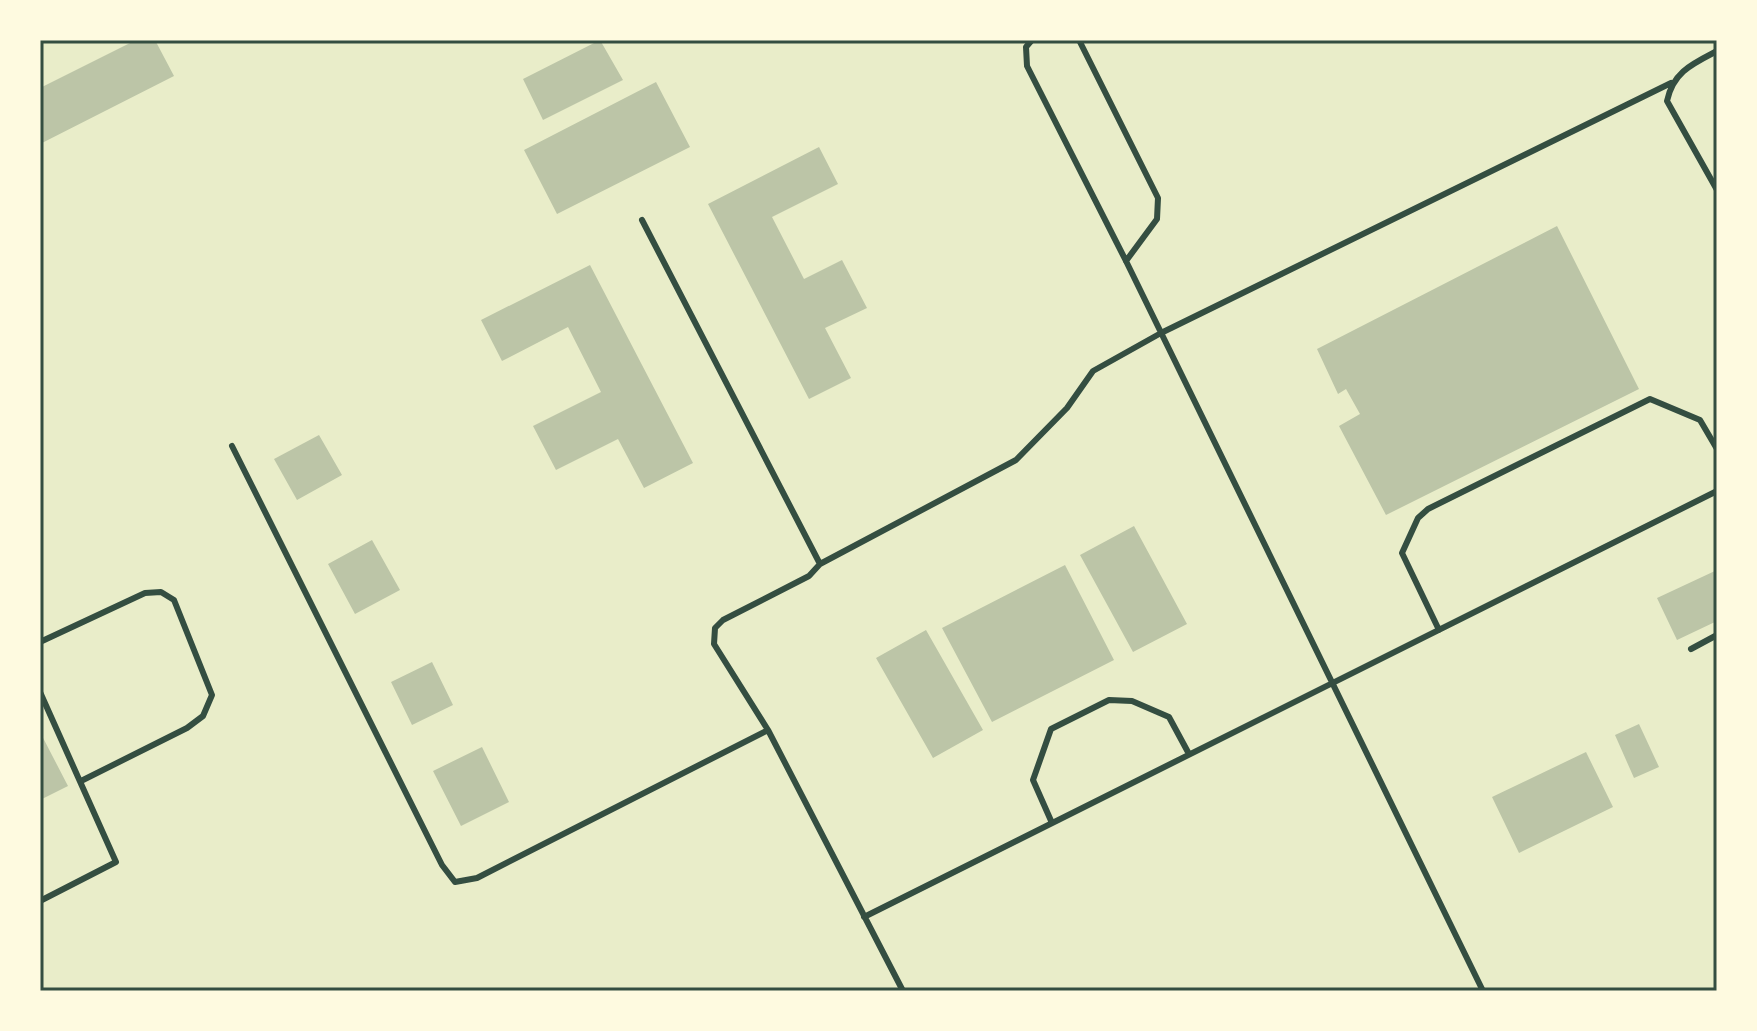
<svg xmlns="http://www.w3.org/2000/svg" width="1757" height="1031" viewBox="0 0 1757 1031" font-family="Bitter,serif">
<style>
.building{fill:#bcc5a7}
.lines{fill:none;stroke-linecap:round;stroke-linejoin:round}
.service{stroke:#344e41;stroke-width:6}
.neatline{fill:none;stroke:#344e41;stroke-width:3}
</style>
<rect width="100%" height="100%" fill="#e9edc9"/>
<path class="building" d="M136 40H155L174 76 40 144V88Z
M600 40 623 80 543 120 523 79Z
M656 82 690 147 557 214 524 150Z
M819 147 838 184 772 217 804 279 842 260 867 308 825 328 851 378 809 399 708 204Z
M1557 226 1639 389 1386 515 1339 426 1360 414 1346 389 1338 394 1317 349Z
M590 265 693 463 644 488 618 439 556 470 533 426 601 392 568 327 502 361 481 320Z
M319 435 342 475 297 500 274 459Z
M1134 526 1187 624 1133 652 1080 555Z
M372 540 400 590 355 614 328 564Z
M1065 565 1114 660 992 722 942 628Z
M1717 570V621L1677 640 1657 598Z
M926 630 983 730 933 758 876 658Z
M432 662 453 705 412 725 391 682Z
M1639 724 1659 767 1634 778 1615 735Z
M40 732 68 786 40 800Z
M482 747 509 802 461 826 433 771Z
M1586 752 1613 807 1519 853 1492 797Z"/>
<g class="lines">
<path class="service" d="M1032 40 1026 47 1027 66 1126 261 1483 991
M1079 40 1158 198 1157 219 1126 261
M1717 51C1692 64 1673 72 1667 101L1717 190
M642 220 820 564 809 576 723 620 715 628 714 644 768 730 903 991
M232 446 442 865 455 882 477 878 768 730
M820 564 1016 460 1067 408 1093 371 1161 333 1671 83
M1439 630 1402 553 1418 518 1428 509 1650 399 1700 420 1717 449
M40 642 145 593 161 592 174 600 212 695 203 716 187 728 81 781
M1691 649 1717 635
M40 692 116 862 40 901
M1052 823 1033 780 1051 729 1109 700 1132 701 1169 717 1189 754
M864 917 1717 491"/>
</g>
<rect width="1757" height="1031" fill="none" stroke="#fefae0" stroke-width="84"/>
<rect x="42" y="42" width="1673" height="947" class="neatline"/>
</svg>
